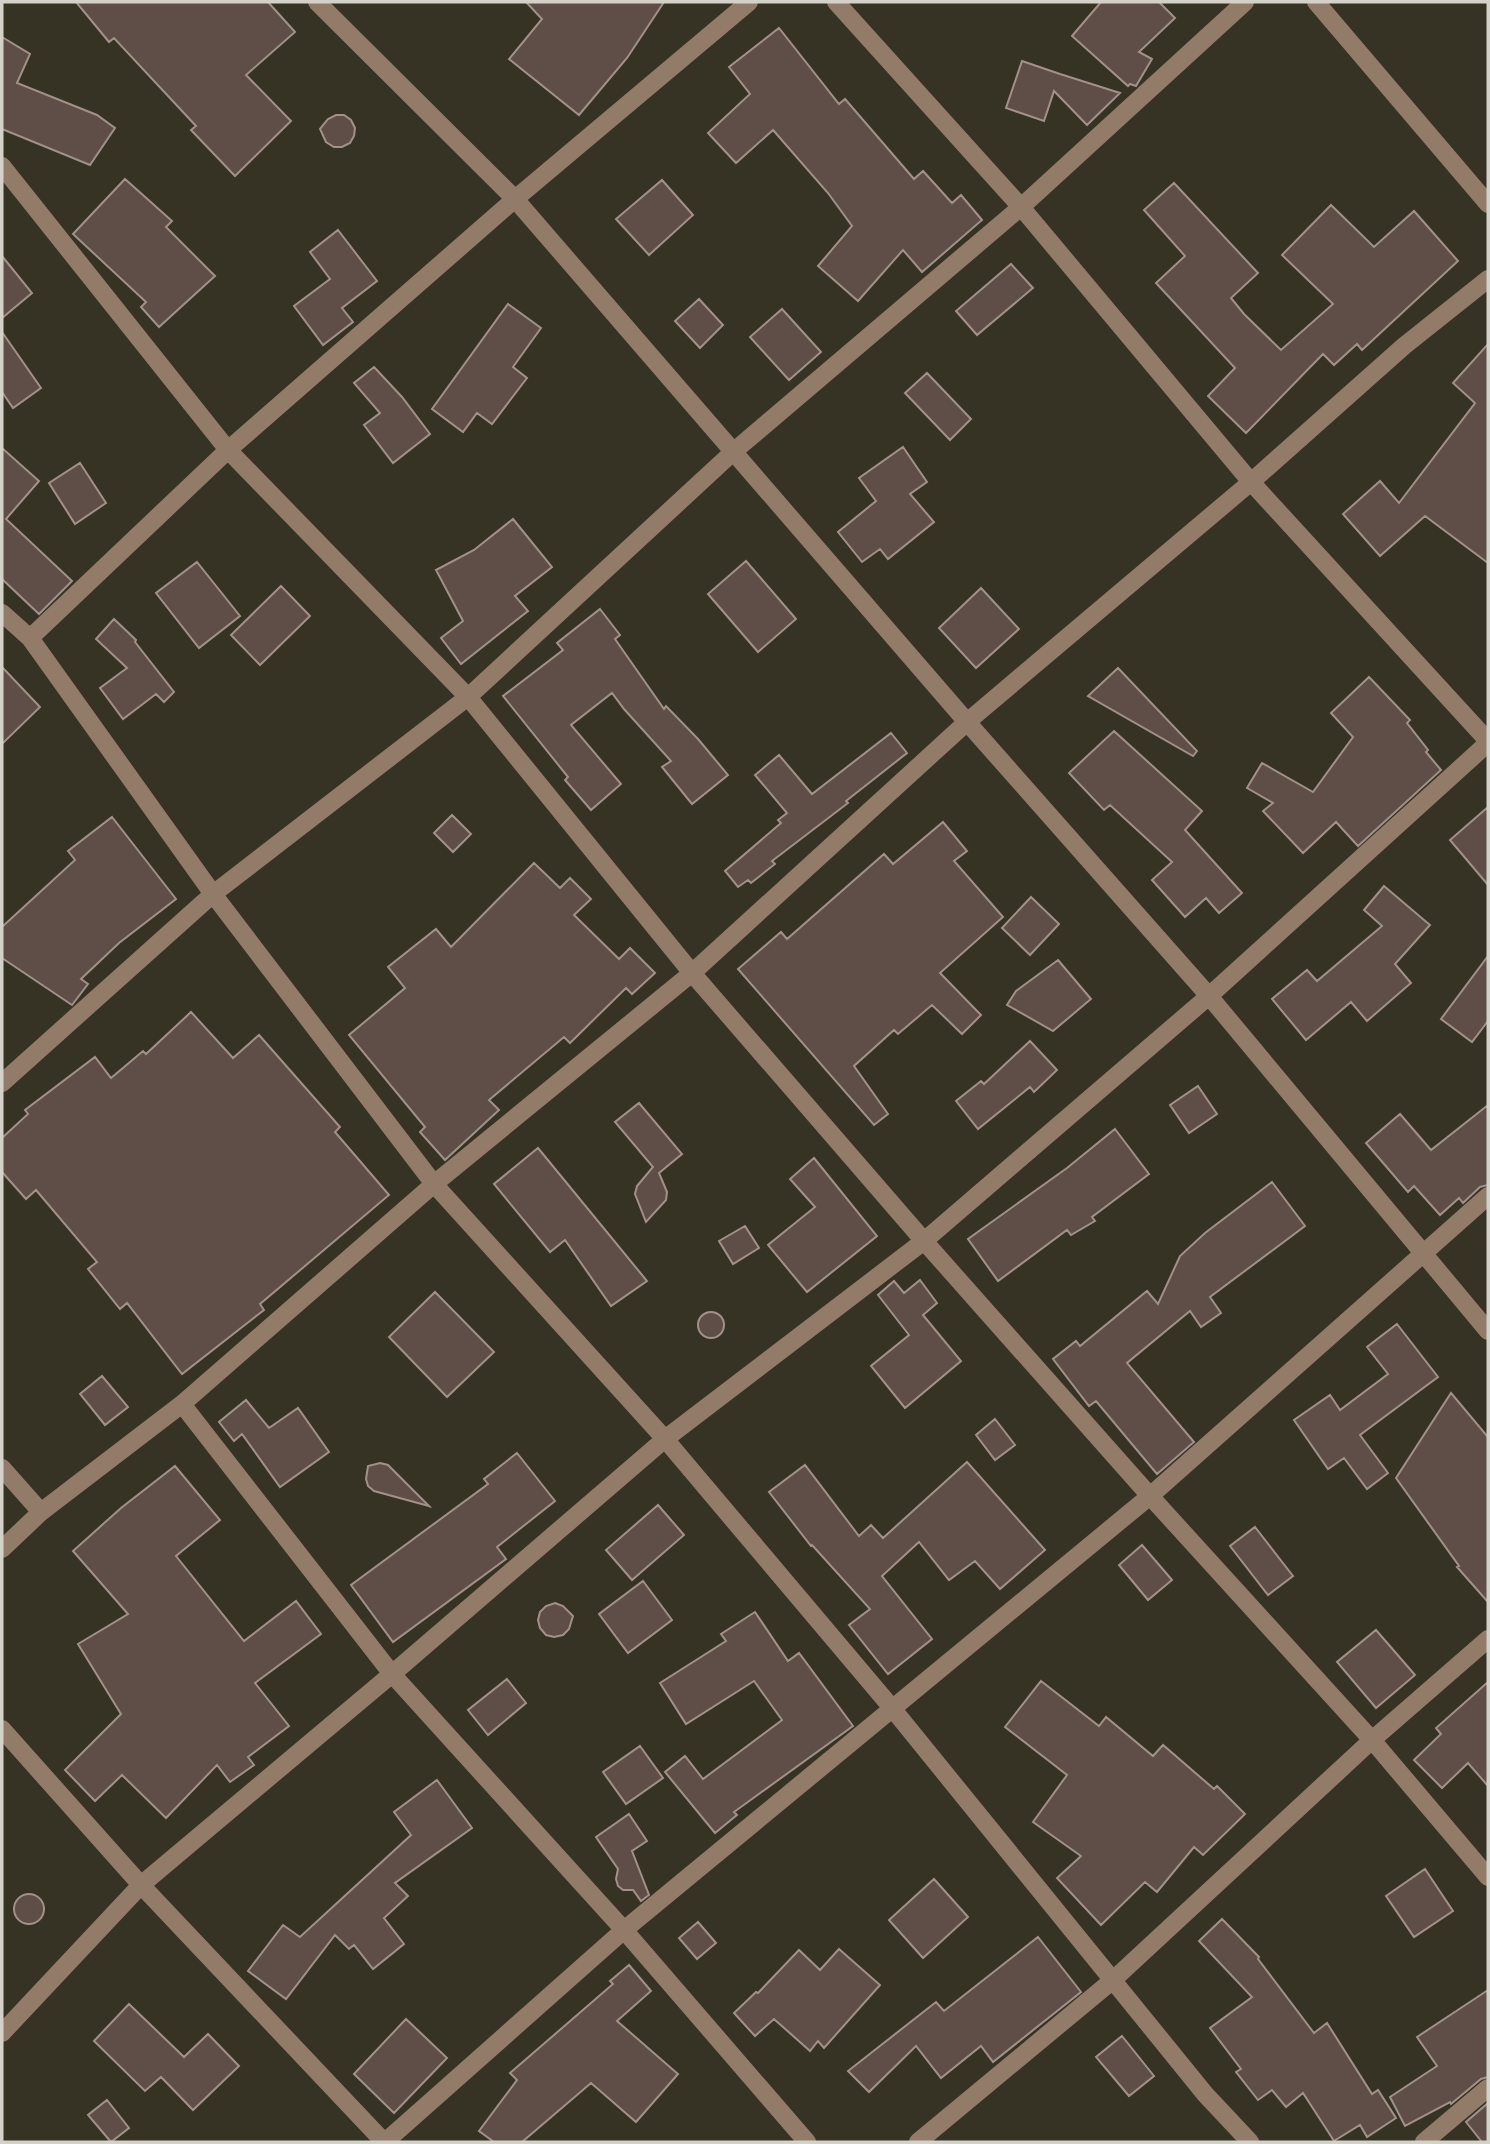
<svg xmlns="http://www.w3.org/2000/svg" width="1490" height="2144" viewBox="0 0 1490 2144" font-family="'Noto Sans',sans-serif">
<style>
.building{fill:#5e4e47;stroke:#a29189;stroke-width:2}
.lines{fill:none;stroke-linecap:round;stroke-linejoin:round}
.minor{stroke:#937b6a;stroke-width:18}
</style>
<rect width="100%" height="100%" fill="#363224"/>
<path class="building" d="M76 2H268L295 32 246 75 291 121 235 176 191 130 196 126 114 38 109 42Z
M526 2H664L627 58 579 115 509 59 542 19Z
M1101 2H1159L1175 18 1139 52 1152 59 1136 86 1130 84 1128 86 1072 36Z
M779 28 839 104 845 99 914 179 923 171 952 203 961 195 982 220 922 272 903 250 858 301 818 266 852 226 828 193 773 130 736 163 708 133 750 94 729 67Z
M2 37 30 54 17 83 97 115 115 128 90 165 2 129Z
M1022 61 1060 74 1120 93 1087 125 1054 91 1044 121 1006 108Z
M336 115H344L351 120 355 128 354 136 350 143 342 147H334L326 142 320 129 328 119Z
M125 179 172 221 166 227 215 276 159 327 141 307 146 302 73 234Z
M662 180 693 215 649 255 616 219Z
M1174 183 1258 273 1231 298 1244 314 1281 350 1333 304 1282 255 1331 205 1374 247 1414 211 1458 261 1362 350 1357 344 1334 365 1323 354 1246 433 1208 396 1235 368 1156 283 1185 256 1144 210Z
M338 230 377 281 342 308 353 322 323 345 294 306 330 279 310 252Z
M2 256 32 293 2 318Z
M1011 264 1033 288 977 335 956 311Z
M699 299 723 325 700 348 675 321Z
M508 304 541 328 513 367 527 378 492 424 477 413 463 432 432 409Z
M782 309 821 352 789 380 750 337Z
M2 332 41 388 13 408 2 392Z
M1488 344V563L1425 516 1380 556 1343 514 1380 481 1399 503 1475 403 1453 383Z
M374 367 402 397 430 434 393 463 364 425 380 413 354 383Z
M927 373 971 419 950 440 905 393Z
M903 447 927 482 910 494 934 522 888 559 880 549 862 562 838 532 876 501 859 478Z
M2 448 39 481 6 519 72 581 39 614 2 579Z
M80 463 106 503 75 524 49 483Z
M513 519 552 567 515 596 528 611 461 664 441 638 463 621 436 570 474 550Z
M746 561 796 619 758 652 708 594Z
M197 562 240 616 199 648 156 593Z
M281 586 310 616 260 665 231 635Z
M981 588 1019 629 976 668 939 628Z
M600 609 620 635 615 639 664 709 666 706 698 739 728 775 692 804 662 767 671 761 624 709 612 693 571 725 621 784 591 810 565 780 568 777 503 696 563 650 557 643Z
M114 619 136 640 135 642 174 692 164 702 156 694 123 719 100 688 127 668 96 639Z
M2 667 40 707 2 744Z
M1118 668 1197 751 1193 756 1088 696Z
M1369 677 1410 720 1407 723 1428 750 1426 752 1441 770 1358 846 1336 822 1303 853 1263 811 1273 803 1247 788 1262 763 1313 792 1353 737 1331 713Z
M1114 731 1202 811 1185 830 1242 893 1219 913 1206 898 1185 917 1152 880 1172 862 1110 805 1104 810 1069 773Z
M891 733 907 753 846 801 848 803 772 861 775 864 751 883 748 880 738 887 725 871 781 823 778 820 787 813 755 775 779 755 812 794Z
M1488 807V885L1450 840Z
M452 815 471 834 453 852 434 833Z
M112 817 176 899 119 943 81 979 88 984 72 1005 2 958V927L75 860 68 851Z
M943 822 967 851 954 861 1003 917 940 973 981 1015 962 1034 932 1005 898 1034 894 1030 854 1066 888 1114 874 1125 738 969 781 932 787 939 884 854 893 864Z
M534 863 560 888 570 878 591 899 574 915 619 959 630 948 655 973 632 994 626 988 570 1043 564 1037 489 1100 499 1110 445 1160 420 1132 425 1127 349 1035 405 988 388 967 436 929 451 947Z
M1384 886 1430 925 1395 964 1411 983 1367 1021 1351 1002 1306 1040 1272 999 1307 970 1317 981 1382 926 1364 910Z
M1031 897 1059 924 1030 955 1002 928Z
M1488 956V1021L1472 1042 1441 1019Z
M1058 960 1091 999 1053 1031 1007 1005 1016 991Z
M191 1012 233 1058 259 1035 340 1127 335 1132 389 1195 260 1304 264 1310 182 1374 127 1303 120 1309 88 1269 97 1262 36 1190 26 1199 2 1172V1138L28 1114 25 1110 95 1057 111 1078 143 1051 146 1054Z
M1030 1041 1057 1070 1034 1092 1030 1087 978 1129 956 1101 981 1081 984 1084Z
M1198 1086 1217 1114 1189 1133 1170 1105Z
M639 1103 682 1154 659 1173 667 1192 666 1200 646 1222 635 1194 637 1186 653 1167 615 1122Z
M1488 1105V1185L1480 1187 1463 1203 1459 1198 1440 1215 1414 1186 1408 1192 1366 1143 1400 1114 1431 1150Z
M1115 1129 1149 1174 1092 1217 1095 1221 1071 1235 1067 1230 998 1281 968 1239 1067 1168Z
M538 1148 647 1281 611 1306 565 1240 550 1252 494 1184Z
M814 1158 877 1236 807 1292 768 1245 815 1207 790 1179Z
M1272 1182 1305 1226 1210 1297 1221 1313 1201 1327 1190 1311 1127 1363 1194 1442 1157 1474 1096 1401 1089 1406 1053 1359 1076 1341 1080 1346 1147 1291 1158 1304 1180 1256 1205 1233Z
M745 1226 759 1248 733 1264 719 1241Z
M920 1280 937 1303 923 1315 961 1361 905 1408 871 1366 909 1335 878 1295 894 1281 904 1293Z
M435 1292 494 1352 447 1397 389 1337Z
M698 1325a13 13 0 1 1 26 0a13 13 0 1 1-26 0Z
M1397 1324 1438 1377 1360 1435 1388 1473 1367 1489 1344 1458 1328 1469 1294 1420 1330 1395 1340 1410 1388 1374 1367 1347Z
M102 1376 128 1407 105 1425 80 1394Z
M1451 1393 1488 1437V1602L1457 1567 1459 1566 1396 1478Z
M246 1400 269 1428 298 1408 329 1452 280 1487 242 1434 234 1441 219 1422Z
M995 1419 1015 1445 995 1460 976 1435Z
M517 1453 555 1501 497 1547 506 1559 393 1642 351 1585 488 1484 484 1479Z
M967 1462 1045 1550 1000 1589 975 1561 949 1580 919 1542 882 1576 932 1639 888 1674 849 1625 870 1609 812 1545 811 1546 769 1492 805 1465 859 1536 871 1525 883 1538Z
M380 1463 388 1465 429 1506 374 1491 368 1486 366 1479 368 1466Z
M175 1466 220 1520 176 1556 244 1641 296 1601 321 1634 255 1683 289 1726 248 1757 254 1765 230 1782 217 1765 166 1818 122 1775 95 1801 65 1770 121 1714 78 1644 128 1614 73 1551 121 1508Z
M658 1505 684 1535 632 1580 606 1550Z
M1255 1527 1293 1576 1268 1595 1230 1546Z
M1142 1545 1172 1580 1148 1600 1119 1565Z
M643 1581 672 1620 628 1653 599 1614Z
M555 1603 563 1606 573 1616 569 1629 563 1635 554 1637 546 1635 540 1628 538 1620 540 1612 546 1606Z
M755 1612 788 1661 799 1653 853 1726 734 1812 737 1815 715 1833 665 1772 685 1756 703 1779 782 1720 754 1681 686 1724 660 1683 726 1641 721 1634Z
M1376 1630 1415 1675 1376 1708 1337 1662Z
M507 1679 526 1703 488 1735 468 1710Z
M1041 1681 1099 1726 1106 1717 1153 1756 1163 1745 1214 1789 1217 1786 1245 1814 1203 1855 1194 1847 1157 1892 1145 1882 1101 1925 1057 1878 1081 1856 1033 1822 1067 1775 1005 1727Z
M1488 1682V1786L1468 1763 1442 1788 1414 1760 1441 1734 1436 1728Z
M640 1746 663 1778 626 1804 603 1772Z
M437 1780 472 1828 395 1883 408 1896 384 1918 404 1944 373 1969 354 1945 349 1949 335 1935 286 1999 248 1971 283 1925 300 1937 411 1835 394 1812Z
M629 1814 647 1841 632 1851 649 1895 641 1901 633 1890H623L618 1886 616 1879 618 1869 596 1837Z
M1425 1869 1453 1911 1414 1937 1386 1896Z
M934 1879 968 1917 923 1958 889 1920Z
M14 1909a15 15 0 1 1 30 0a15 15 0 1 1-30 0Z
M1222 1919 1259 1957 1258 1959 1314 2033 1327 2023 1372 2094 1378 2090 1396 2118 1367 2137 1360 2125 1334 2141 1303 2093 1286 2107 1272 2090 1258 2100 1236 2072 1241 2069 1210 2028 1252 1997 1199 1941Z
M698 1922 716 1943 697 1959 679 1938Z
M1038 1937 1081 1992 993 2062 981 2046 941 2078 916 2046 869 2092 848 2071 936 2002 944 2011Z
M839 1949 880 1985 824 2048 818 2041 810 2051 774 2019 755 2036 734 2013 756 1992 758 1993 799 1950 820 1970Z
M629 1965 651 1991 617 2021 678 2074 636 2122 591 2083 522 2142H494L479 2131 517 2080 510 2073 613 1984 610 1981Z
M1488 1990V2077L1481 2079 1451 2104 1450 2102 1405 2126 1390 2097 1437 2066 1417 2037Z
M129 2004 184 2057 208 2034 239 2066 193 2110 161 2077 145 2091 94 2041Z
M406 2019 447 2058 394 2113 354 2074Z
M1122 2036 1154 2076 1129 2096 1096 2057Z
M107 2100 129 2128 111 2142 88 2115Z
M1488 2103V2142H1482L1466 2122Z"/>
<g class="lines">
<path class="minor" d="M317 2 515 199 967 722 1209 996 1488 1331
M836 2 1021 207 1251 482 1488 741
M1316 2 1488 204
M2 166 228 450 468 697 692 973 924 1241 1150 1496 1372 1740 1488 1877
M2 613 30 638 213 894 434 1184 665 1439 892 1708 1205 2094 1250 2142
M30 638 228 450 515 199 749 2
M2 1083 213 894 468 697 733 452 1021 207 1245 2
M182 1404 392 1674 624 1930 807 2142
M2 1468 41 1512
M2 1549 41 1512 182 1404 434 1184 692 973 967 722 1251 482 1404 346 1488 279
M2 1729 141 1885 384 2142
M2 2033 141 1885 392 1674 665 1439 924 1241 1209 996 1488 743
M385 2142 624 1930 1150 1496 1488 1196
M918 2142 1113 1980 1372 1740 1488 1639
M1424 2142 1488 2088"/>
</g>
<rect width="1490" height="2144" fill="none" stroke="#d4d1c9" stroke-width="7"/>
</svg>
